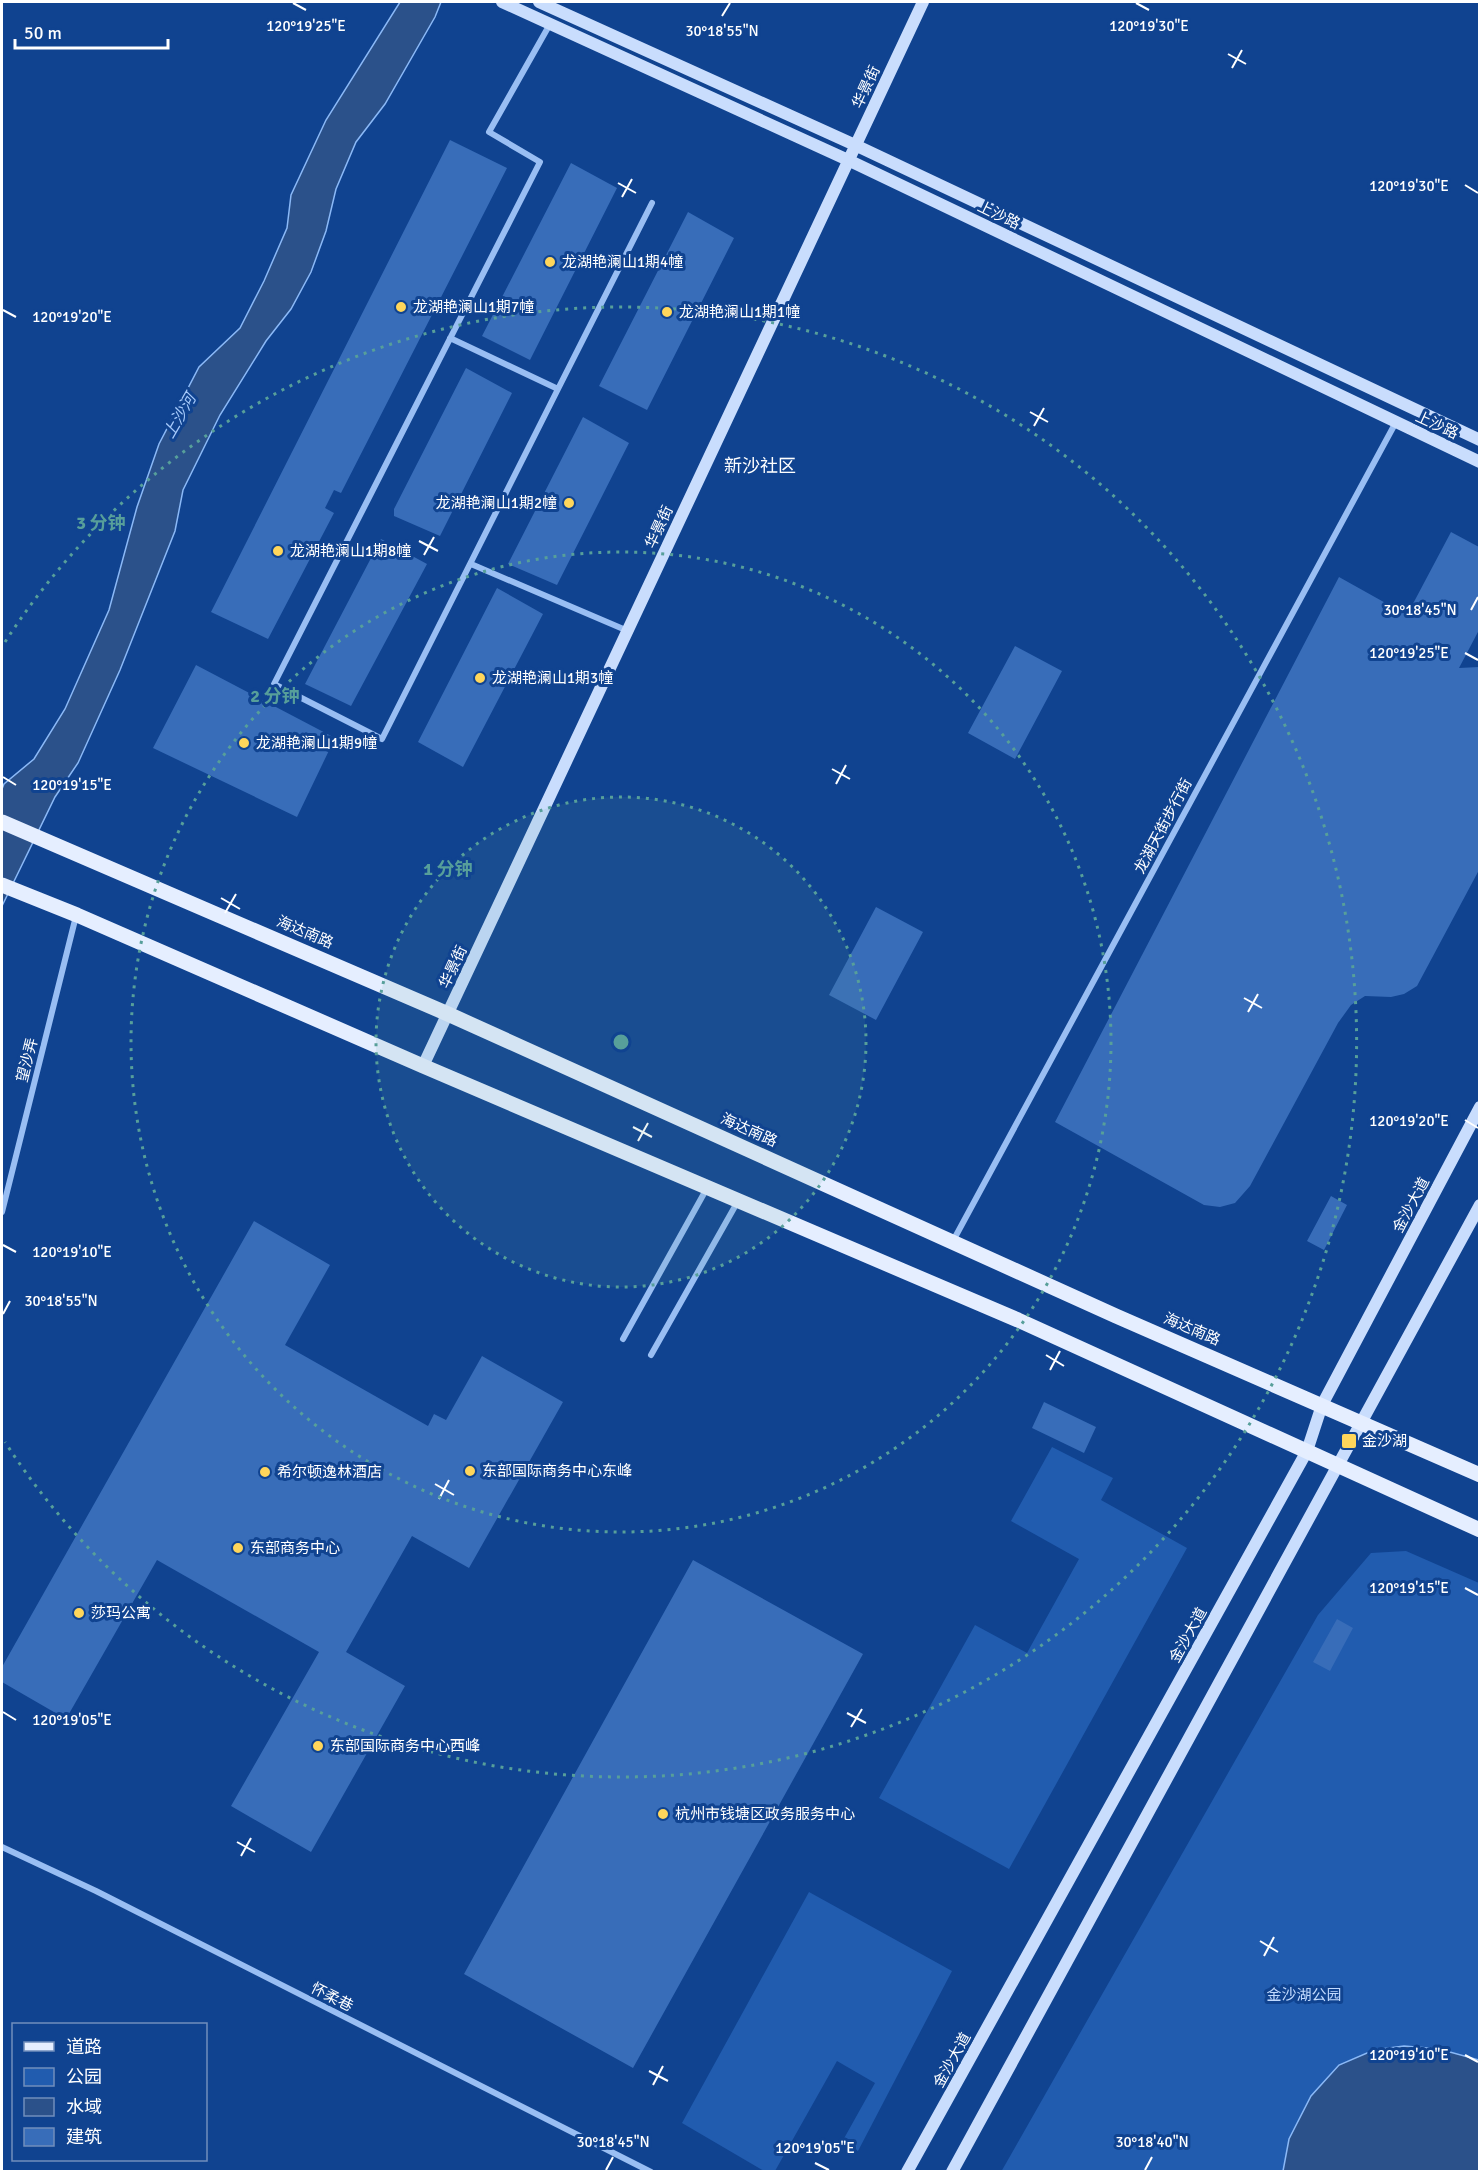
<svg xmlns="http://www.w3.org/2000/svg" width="1481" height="2173" viewBox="0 0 1481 2173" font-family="Signika,'Noto Sans SC',sans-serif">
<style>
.green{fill:#215caf}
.water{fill:#2b518a;stroke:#8bb9f7;stroke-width:1.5}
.building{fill:#386db9}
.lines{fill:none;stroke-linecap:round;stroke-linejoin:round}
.street{stroke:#99bef3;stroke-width:6}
.secondary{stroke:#c9ddfd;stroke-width:12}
.primary{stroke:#e5eeff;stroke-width:15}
.ticks{fill:none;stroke:#fff;stroke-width:2}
.ring{fill:none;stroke:#579f9a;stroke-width:3;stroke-dasharray:3 6}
.poi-dot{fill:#ffd65b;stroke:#104390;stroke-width:2}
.labels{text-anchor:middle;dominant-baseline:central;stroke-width:6;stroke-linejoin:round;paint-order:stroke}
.street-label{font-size:15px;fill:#fff;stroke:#104390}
.poi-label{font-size:15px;fill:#fff;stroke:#104390;text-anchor:start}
.park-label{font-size:15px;fill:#c1dafe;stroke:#104390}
.water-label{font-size:16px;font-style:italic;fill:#a5c9fa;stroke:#104390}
.quarter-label{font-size:18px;fill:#fff;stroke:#104390}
.ticks-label{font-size:15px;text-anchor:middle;fill:#fff;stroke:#104390;stroke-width:6;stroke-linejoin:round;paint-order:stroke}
.centre{fill:#579f9a;stroke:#104390;stroke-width:3}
.ring-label{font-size:18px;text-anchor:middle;font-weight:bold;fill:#579f9a;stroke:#104390;stroke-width:6;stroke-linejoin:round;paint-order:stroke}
</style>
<rect width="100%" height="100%" fill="#104390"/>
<path class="green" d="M1052 1447 1113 1478 1101 1500 1187 1548 1009 1869 879 1798 975 1625 1027 1653 1079 1559 1011 1521Z
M1406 1551 1479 1583V2171L1001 2172 1318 1615 1371 1553Z
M809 1892 952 1971 858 2151 842 2142 875 2083 837 2061 775 2171H764L682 2123Z"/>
<path class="water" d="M400 2H441L435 17 385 104 356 142 336 189 326 231 311 272 291 309 266 341 220 415 183 490 175 531 120 670 78 763 55 797 2 906V789L4 784 34 759 65 709 109 610 137 507 159 444 199 367 240 328 264 281 287 228 291 195 326 120Z
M1404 2046 1439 2049 1479 2060V2171H1283L1289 2139 1311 2096 1339 2065 1374 2050Z"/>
<path class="building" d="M450 140 507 168 341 493 334 490 325 508 334 513 268 639 211 612Z
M571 163 617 188 530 360 482 336Z
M688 212 734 238 647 410 599 386Z
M466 368 512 393 440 536 394 516V509Z
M583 417 629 443 557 585 508 564Z
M1451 532 1479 547V630L1459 668 1479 667V870L1417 986 1404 994 1391 997 1365 996 1351 1005 1338 1023 1250 1186 1235 1203 1220 1207 1204 1205 1055 1122 1339 577 1407 615Z
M381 539 427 564 351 706 305 684Z
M497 588 543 614 463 767 418 742Z
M1015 646 1062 671 1015 759 968 733Z
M196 665 335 738 297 817 153 748Z
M876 907 923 932 876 1020 829 995Z
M1331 1196 1347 1205 1324 1250 1307 1241Z
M254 1221 330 1265 285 1345 428 1426 434 1414 446 1420 482 1356 563 1402 469 1568 412 1536 346 1652 405 1686 311 1852 231 1806 319 1652 157 1560 66 1719 2 1682V1667Z
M1044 1402 1096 1427 1084 1453 1032 1428Z
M693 1560 863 1654 633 2068 464 1974Z
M1337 1619 1353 1628 1330 1671 1313 1662Z"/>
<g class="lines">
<path class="street" d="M550 24 489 132 540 162 274 684 382 739 558 389
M450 338 558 389 652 203
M471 564 628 631
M2 1212 76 916
M953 1241 1396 422
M623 1339 707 1188
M651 1355 738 1201
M2 1847 96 1891 651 2172"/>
<path class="secondary" d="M502 2 848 160 1480 462
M539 2 855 145 1480 440
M423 1066 923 2
M907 2172 1307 1451 1322 1405 1480 1107
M952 2172 1480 1205"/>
<path class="primary" d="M2 822 448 1014 1116 1316 1480 1475
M2 885 77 915 423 1066 1018 1320 1480 1530"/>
</g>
<path class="ticks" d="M293 3 306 10M1136 3 1149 10M722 16 730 3M1228 54 1246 64M1232 68 1242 50M618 183 636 193M1465 185 1478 193M622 197 632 179M3 310 16 317M1030 412 1048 422M1034 426 1044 408M419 541 438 551M424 555 434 537M1471 610 1478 597M1465 653 1478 660M832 769 850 779M3 777 16 785M836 784 846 765M221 898 240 909M225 913 236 894M1244 998 1262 1008M1248 1012 1258 994M1465 1120 1478 1128M633 1127 652 1137M638 1141 648 1123M3 1245 16 1252M3 1314 10 1301M1046 1355 1064 1366M1050 1370 1060 1351M435 1484 454 1495M439 1499 449 1480M1465 1588 1478 1595M3 1712 16 1720M847 1713 866 1723M851 1727 862 1709M237 1842 255 1852M241 1856 251 1838M1260 1941 1278 1952M1264 1956 1274 1937M1465 2055 1478 2062M649 2071 668 2081M653 2085 663 2066M815 2163 829 2170M606 2170 613 2157M1145 2170 1152 2157"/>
<circle cx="621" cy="1042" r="245" fill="#579f9a" fill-opacity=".12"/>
<g class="ring">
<circle cx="621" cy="1042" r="245"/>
<circle cx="621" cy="1042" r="490"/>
<path d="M5 642A735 735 0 1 1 5 1442"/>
</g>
<g class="poi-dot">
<circle cx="550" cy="262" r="6"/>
<circle cx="401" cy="307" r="6"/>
<circle cx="667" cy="312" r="6"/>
<circle cx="569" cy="503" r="6"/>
<circle cx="278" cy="551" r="6"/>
<circle cx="480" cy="678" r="6"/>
<circle cx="244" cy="743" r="6"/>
<rect x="1341" y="1433" width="16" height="16" rx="3"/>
<circle cx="470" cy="1471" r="6"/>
<circle cx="265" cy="1472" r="6"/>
<circle cx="238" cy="1548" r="6"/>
<circle cx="79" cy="1613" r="6"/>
<circle cx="318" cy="1746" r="6"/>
<circle cx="663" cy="1814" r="6"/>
</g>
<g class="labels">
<g class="street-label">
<text transform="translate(866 87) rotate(-65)">华景街</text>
<text transform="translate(999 215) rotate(26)">上沙路</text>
<text transform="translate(1437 425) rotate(25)">上沙路</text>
<text transform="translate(659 527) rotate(-65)">华景街</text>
<text transform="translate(1163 826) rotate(-62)">龙湖天街步行街</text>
<text transform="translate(305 932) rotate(23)">海达南路</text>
<text transform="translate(453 967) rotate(-65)">华景街</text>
<text transform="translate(27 1060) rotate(-76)">望沙弄</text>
<text transform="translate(749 1130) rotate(24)">海达南路</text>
<text transform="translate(1411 1205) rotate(-62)">金沙大道</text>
<text transform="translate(1192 1329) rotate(23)">海达南路</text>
<text transform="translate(1188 1635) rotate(-61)">金沙大道</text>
<text transform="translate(332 1997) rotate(27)">怀柔巷</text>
<text transform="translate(952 2060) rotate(-61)">金沙大道</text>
</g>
<g class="poi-label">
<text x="562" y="262">龙湖艳澜山1期4幢</text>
<text x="413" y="307">龙湖艳澜山1期7幢</text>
<text x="679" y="312">龙湖艳澜山1期1幢</text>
<text x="557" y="503" text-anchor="end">龙湖艳澜山1期2幢</text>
<text x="290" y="551">龙湖艳澜山1期8幢</text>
<text x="492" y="678">龙湖艳澜山1期3幢</text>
<text x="256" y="743">龙湖艳澜山1期9幢</text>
<text x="1362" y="1441">金沙湖</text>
<text x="482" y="1471">东部国际商务中心东峰</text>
<text x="277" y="1472">希尔顿逸林酒店</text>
<text x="250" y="1548">东部商务中心</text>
<text x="91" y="1613">莎玛公寓</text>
<text x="330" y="1746">东部国际商务中心西峰</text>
<text x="675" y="1814">杭州市钱塘区政务服务中心</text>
</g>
<g class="park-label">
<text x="1304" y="1995">金沙湖公园</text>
</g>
<g class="water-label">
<text transform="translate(180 416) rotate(-60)">上沙河</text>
</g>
<g class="quarter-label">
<text x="760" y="466">新沙社区</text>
</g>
</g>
<g class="ticks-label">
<text x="306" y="31">120°19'25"E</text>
<text x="1149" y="31">120°19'30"E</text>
<text x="722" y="36">30°18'55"N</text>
<text x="1409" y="191">120°19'30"E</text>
<text x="72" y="322">120°19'20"E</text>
<text x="1420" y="615">30°18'45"N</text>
<text x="1409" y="658">120°19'25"E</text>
<text x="72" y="790">120°19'15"E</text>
<text x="1409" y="1126">120°19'20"E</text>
<text x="72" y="1257">120°19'10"E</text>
<text x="61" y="1306">30°18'55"N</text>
<text x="1409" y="1593">120°19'15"E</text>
<text x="72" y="1725">120°19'05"E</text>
<text x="1409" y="2060">120°19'10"E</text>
<text x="613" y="2147">30°18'45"N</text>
<text x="1152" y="2147">30°18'40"N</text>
<text x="815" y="2153">120°19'05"E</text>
</g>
<circle cx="621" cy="1042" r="9" class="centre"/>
<g class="ring-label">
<text x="101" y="529">3 分钟</text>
<text x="275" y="702">2 分钟</text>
<text x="448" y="875">1 分钟</text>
</g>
<rect width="1481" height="2173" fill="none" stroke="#ffffff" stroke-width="6"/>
<rect x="12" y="2023" width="195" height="138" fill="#104390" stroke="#708ebc" stroke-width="1.5"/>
<rect x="24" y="2042" width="30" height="9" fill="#e5eeff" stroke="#708ebc" stroke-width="1.5"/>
<text x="66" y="2053" font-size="18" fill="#ffffff">道路</text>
<rect x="24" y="2068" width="30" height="18" fill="#215caf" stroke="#708ebc" stroke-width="1.5"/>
<text x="66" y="2083" font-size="18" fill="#ffffff">公园</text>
<rect x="24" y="2098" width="30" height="18" fill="#2b518a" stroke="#708ebc" stroke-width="1.5"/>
<text x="66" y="2113" font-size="18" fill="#ffffff">水域</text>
<rect x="24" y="2128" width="30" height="18" fill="#386db9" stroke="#708ebc" stroke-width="1.5"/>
<text x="66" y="2143" font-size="18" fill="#ffffff">建筑</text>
<path d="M15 39v9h153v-9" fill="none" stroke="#ffffff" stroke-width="3"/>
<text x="24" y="39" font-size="18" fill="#ffffff" stroke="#104390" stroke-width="4.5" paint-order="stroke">50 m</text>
</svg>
